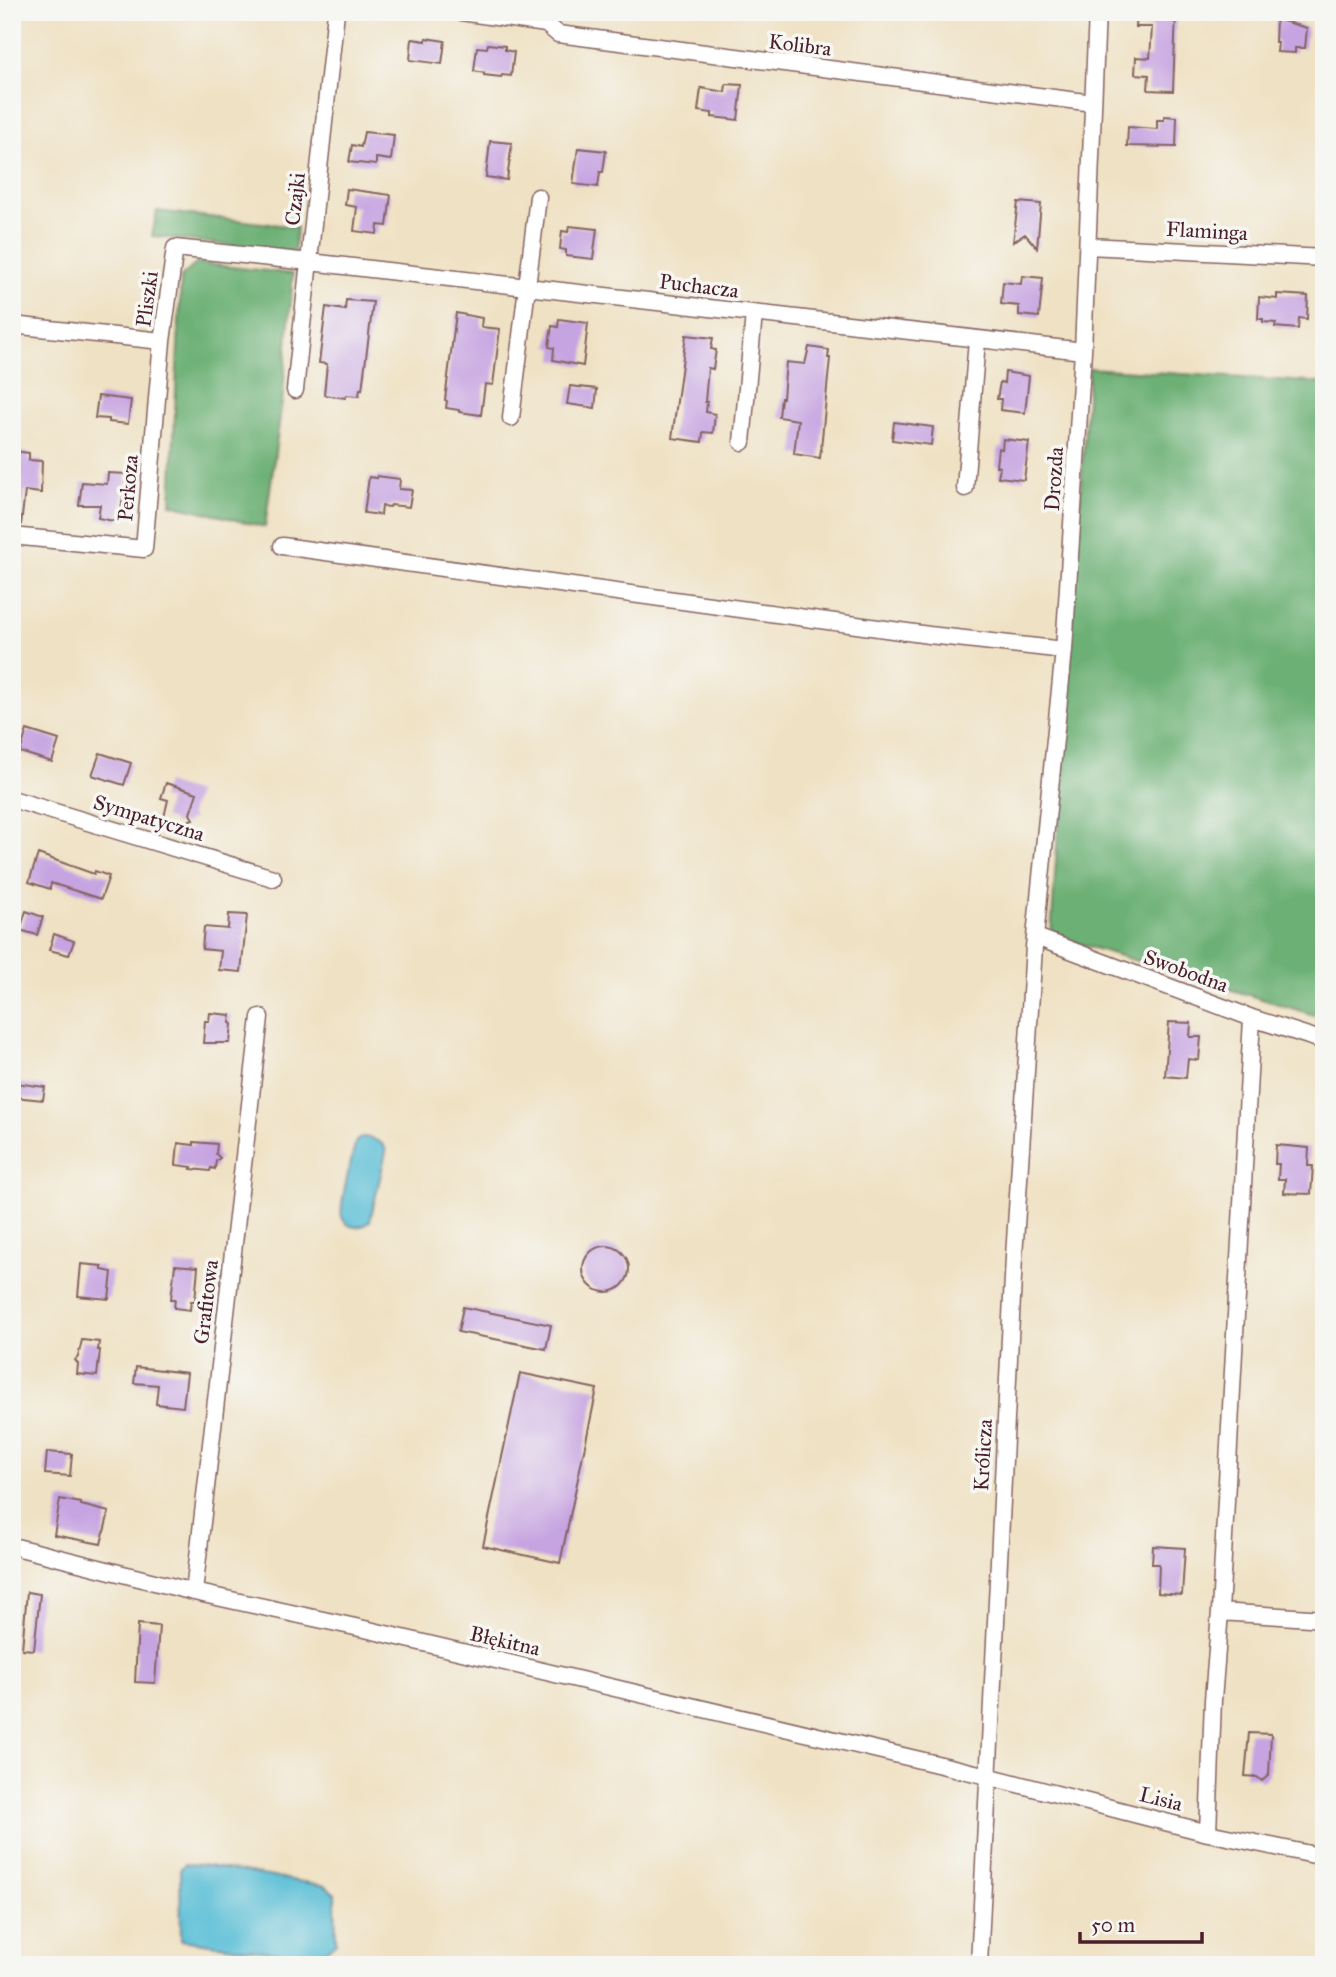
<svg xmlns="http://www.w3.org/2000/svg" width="1336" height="1977" viewBox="0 0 1336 1977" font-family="'IM FELL Great Primer',serif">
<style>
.forest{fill:#6cb074;stroke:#5b6850;stroke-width:2}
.water{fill:#57bdd5;stroke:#506e80;stroke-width:2}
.building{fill:#c6a3e1}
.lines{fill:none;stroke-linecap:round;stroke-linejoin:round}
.minor-casing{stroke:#846360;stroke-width:19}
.minor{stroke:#fff;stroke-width:16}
.labels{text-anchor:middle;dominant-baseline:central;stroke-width:7;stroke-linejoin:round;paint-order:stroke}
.street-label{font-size:21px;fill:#4a1f2b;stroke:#f6f6f2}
</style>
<rect width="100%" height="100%" fill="#f6f6f2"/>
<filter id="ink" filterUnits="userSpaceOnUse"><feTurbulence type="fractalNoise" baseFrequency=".0143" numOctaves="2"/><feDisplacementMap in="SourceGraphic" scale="14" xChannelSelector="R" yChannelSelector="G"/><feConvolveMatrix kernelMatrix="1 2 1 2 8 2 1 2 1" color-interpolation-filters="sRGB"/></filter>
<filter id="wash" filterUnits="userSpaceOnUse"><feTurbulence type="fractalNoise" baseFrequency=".00686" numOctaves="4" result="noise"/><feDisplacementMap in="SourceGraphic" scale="28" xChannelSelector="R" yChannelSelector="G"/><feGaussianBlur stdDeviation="1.57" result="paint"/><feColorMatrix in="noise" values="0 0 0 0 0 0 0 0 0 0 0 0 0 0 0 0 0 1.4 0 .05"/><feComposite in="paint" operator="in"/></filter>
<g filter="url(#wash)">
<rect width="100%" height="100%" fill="#efe1c3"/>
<path class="forest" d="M157 211 297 227 294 253 152 236Z
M197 263 293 274 283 394 265 527 171 504 181 277Z
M1089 368 1324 383V1018L1051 935Z"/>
<path class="water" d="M363 1137C374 1138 384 1141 386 1152L370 1221C366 1225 361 1227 355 1227 349 1226 344 1223 342 1217 338 1206 353 1155 356 1141Z
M185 1864 202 1865 326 1886 335 1894 336 1943 324 1951 295 1955 181 1940 180 1869Z"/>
<g id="blocks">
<path class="building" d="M1137 12H1176L1173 91 1148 90 1149 75 1135 74 1136 57 1150 58 1152 27H1136Z
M1276 19 1307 28 1305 48H1295V53L1277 52 1278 42H1275Z
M426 38 445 41 442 64 410 60 412 39 426 41Z
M488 44 505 46V50L514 52 511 76 502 75 501 77 484 75V73L474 71 477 47 487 48Z
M726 84 742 85 738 120 712 117V113L698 111 701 88 725 92Z
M1164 116 1177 117 1176 147 1127 146 1128 127 1157 129V120H1164Z
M364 132 394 135 391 160 376 158V165L349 162 352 145 361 147Z
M490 141 512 143 507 180 486 177Z
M578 148 606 151 603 172H600L598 187 573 184Z
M347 189 391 195 387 226 378 225 377 234 354 231 357 207 345 205Z
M1018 202 1041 204 1037 248 1025 234 1013 242Z
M569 226 597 229 593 259 566 256V250L560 249 562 231 568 232Z
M1022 276 1043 278 1039 317 1019 315V306L1001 304 1003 282 1021 284Z
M1277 294 1308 296 1307 319 1299 318 1298 329 1275 327 1276 323 1263 322V319H1258L1259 297 1277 299Z
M346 300 373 302 362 390 360 389 359 396 346 395 345 398 324 395 327 364 319 363 326 307 345 310Z
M456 313 482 318 481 327 500 329 493 385 485 384 481 415 459 412V410L446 408 447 401 445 400Z
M559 319 588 323 583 366 553 360 554 348 549 347 550 339 552 326 558 327Z
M686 335 713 338 711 349 716 350 713 369 708 368 705 402H707L706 412 715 414 713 433 703 432 702 442 672 438Z
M809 347 829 350 828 358H830L820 458 794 454 798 420 779 417 781 398H783L786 362 805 364Z
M1005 372 1029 376 1025 413 1000 410 1001 399H997L1000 382 1004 383Z
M570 386 597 389 595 408 567 404Z
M98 396 131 400 128 424 109 422V419L95 418Z
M894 422 933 427 931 445 892 440Z
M1003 439 1029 442 1024 480 998 477 1000 467 996 466 998 448 1002 449Z
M14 451 29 453V460L42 461 41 493 25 491 21 525H12Z
M108 473 127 474 119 522 98 518 100 505H79L82 482 107 484Z
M377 476 400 479 399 489 412 490 409 507 391 505 390 507 382 506 381 515 364 513 369 477 377 478Z
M27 730 59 740 52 762 20 752Z
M100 753 131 763 124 785 92 775Z
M166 783 197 793 190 814 193 819 188 821 187 825 179 822 175 824 172 820 164 817 168 800 161 798Z
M38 854 94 874 95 871 109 876 101 899 51 883 50 889 29 882Z
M26 911 43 917 37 935 20 930Z
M229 914 247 915 241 972 219 970 221 951 202 949 204 927 228 929Z
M54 934 74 941 69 955 49 950Z
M210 1013 231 1015 230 1023 232 1024 230 1043H203L205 1021H209Z
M1169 1022 1191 1023 1190 1037H1201L1199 1060 1188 1059 1186 1078 1165 1076Z
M16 1083 45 1087 43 1100 14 1097Z
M194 1142 217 1144 216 1154 220 1158 216 1161 215 1169 211 1168 210 1171 191 1169 192 1167 176 1165 178 1143 194 1145Z
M1276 1145 1309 1148 1308 1166H1313L1311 1194 1284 1193 1285 1179H1278L1279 1164H1275Z
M583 1269a23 23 0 1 1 46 0a23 23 0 1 1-46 0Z
M81 1264 102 1266V1270L112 1272 109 1299 78 1296Z
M175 1265 198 1267 195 1301H191L190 1310 174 1308 175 1299H171Z
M463 1307 551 1325 546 1349 458 1332Z
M82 1340 99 1342 98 1350H100L97 1376 77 1374 78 1364 75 1360 78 1357Z
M136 1367 187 1373 183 1407 156 1404 158 1385 134 1383Z
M520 1373 597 1389 560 1563 483 1546Z
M47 1452 72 1454 70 1476 45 1474Z
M60 1499 81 1503V1505L109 1512 101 1544 54 1535Z
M1153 1546 1185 1548 1182 1595 1158 1593 1159 1564H1152Z
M27 1592 40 1594 34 1650 22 1649Z
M138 1624 159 1626 155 1683 135 1682Z
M1249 1733 1271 1734 1269 1775 1262 1781 1257 1777 1245 1776Z"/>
</g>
</g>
<g filter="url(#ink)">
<use href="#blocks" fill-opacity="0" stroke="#846360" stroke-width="2"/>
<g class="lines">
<defs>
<path id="minor" d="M461 12 546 24 558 34 1093 103
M1088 246 1324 258
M12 325 162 341 175 248 310 262 1083 351
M295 390 336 12
M511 418 538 197
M742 442 754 314
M965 488 977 340
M12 536 144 549 162 341
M282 546 929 635 1064 650
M12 799 273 878
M1036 937 1252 1018 1324 1041
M12 1546 194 1592 369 1630 975 1773 1208 1833 1324 1857
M194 1592 260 1017
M1220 1612 1324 1619
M1208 1833 1213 1700 1220 1612 1252 1018
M979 1965 1014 1257 1034 947 1064 650 1083 351 1097 12"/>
</defs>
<use href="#minor" class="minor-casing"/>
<use href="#minor" class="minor"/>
</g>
</g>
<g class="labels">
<g class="street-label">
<text transform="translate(800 45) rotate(7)">Kolibra</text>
<text transform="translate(295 199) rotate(-84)">Czajki</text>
<text transform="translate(1207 231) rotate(3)">Flaminga</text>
<text transform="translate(699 286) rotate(7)">Puchacza</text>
<text transform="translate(147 299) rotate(-82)">Pliszki</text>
<text transform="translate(1054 479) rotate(-86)">Drozda</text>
<text transform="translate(128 488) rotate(-85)">Perkoza</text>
<text transform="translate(149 818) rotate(17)">Sympatyczna</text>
<text transform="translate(1186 971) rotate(20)">Swobodna</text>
<text transform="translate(206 1302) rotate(-83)">Grafitowa</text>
<text transform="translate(983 1455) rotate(-87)">Królicza</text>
<text transform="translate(505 1641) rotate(13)">Błękitna</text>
<text transform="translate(1161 1799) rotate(14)">Lisia</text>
</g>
</g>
<rect width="1336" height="1977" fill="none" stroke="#f6f6f2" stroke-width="42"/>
<path d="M1080 1932v10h122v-10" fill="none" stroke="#4a1f2b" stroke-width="3.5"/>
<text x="1091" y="1932" font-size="21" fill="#4a1f2b" stroke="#f6f6f2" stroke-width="5" paint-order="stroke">50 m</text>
</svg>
